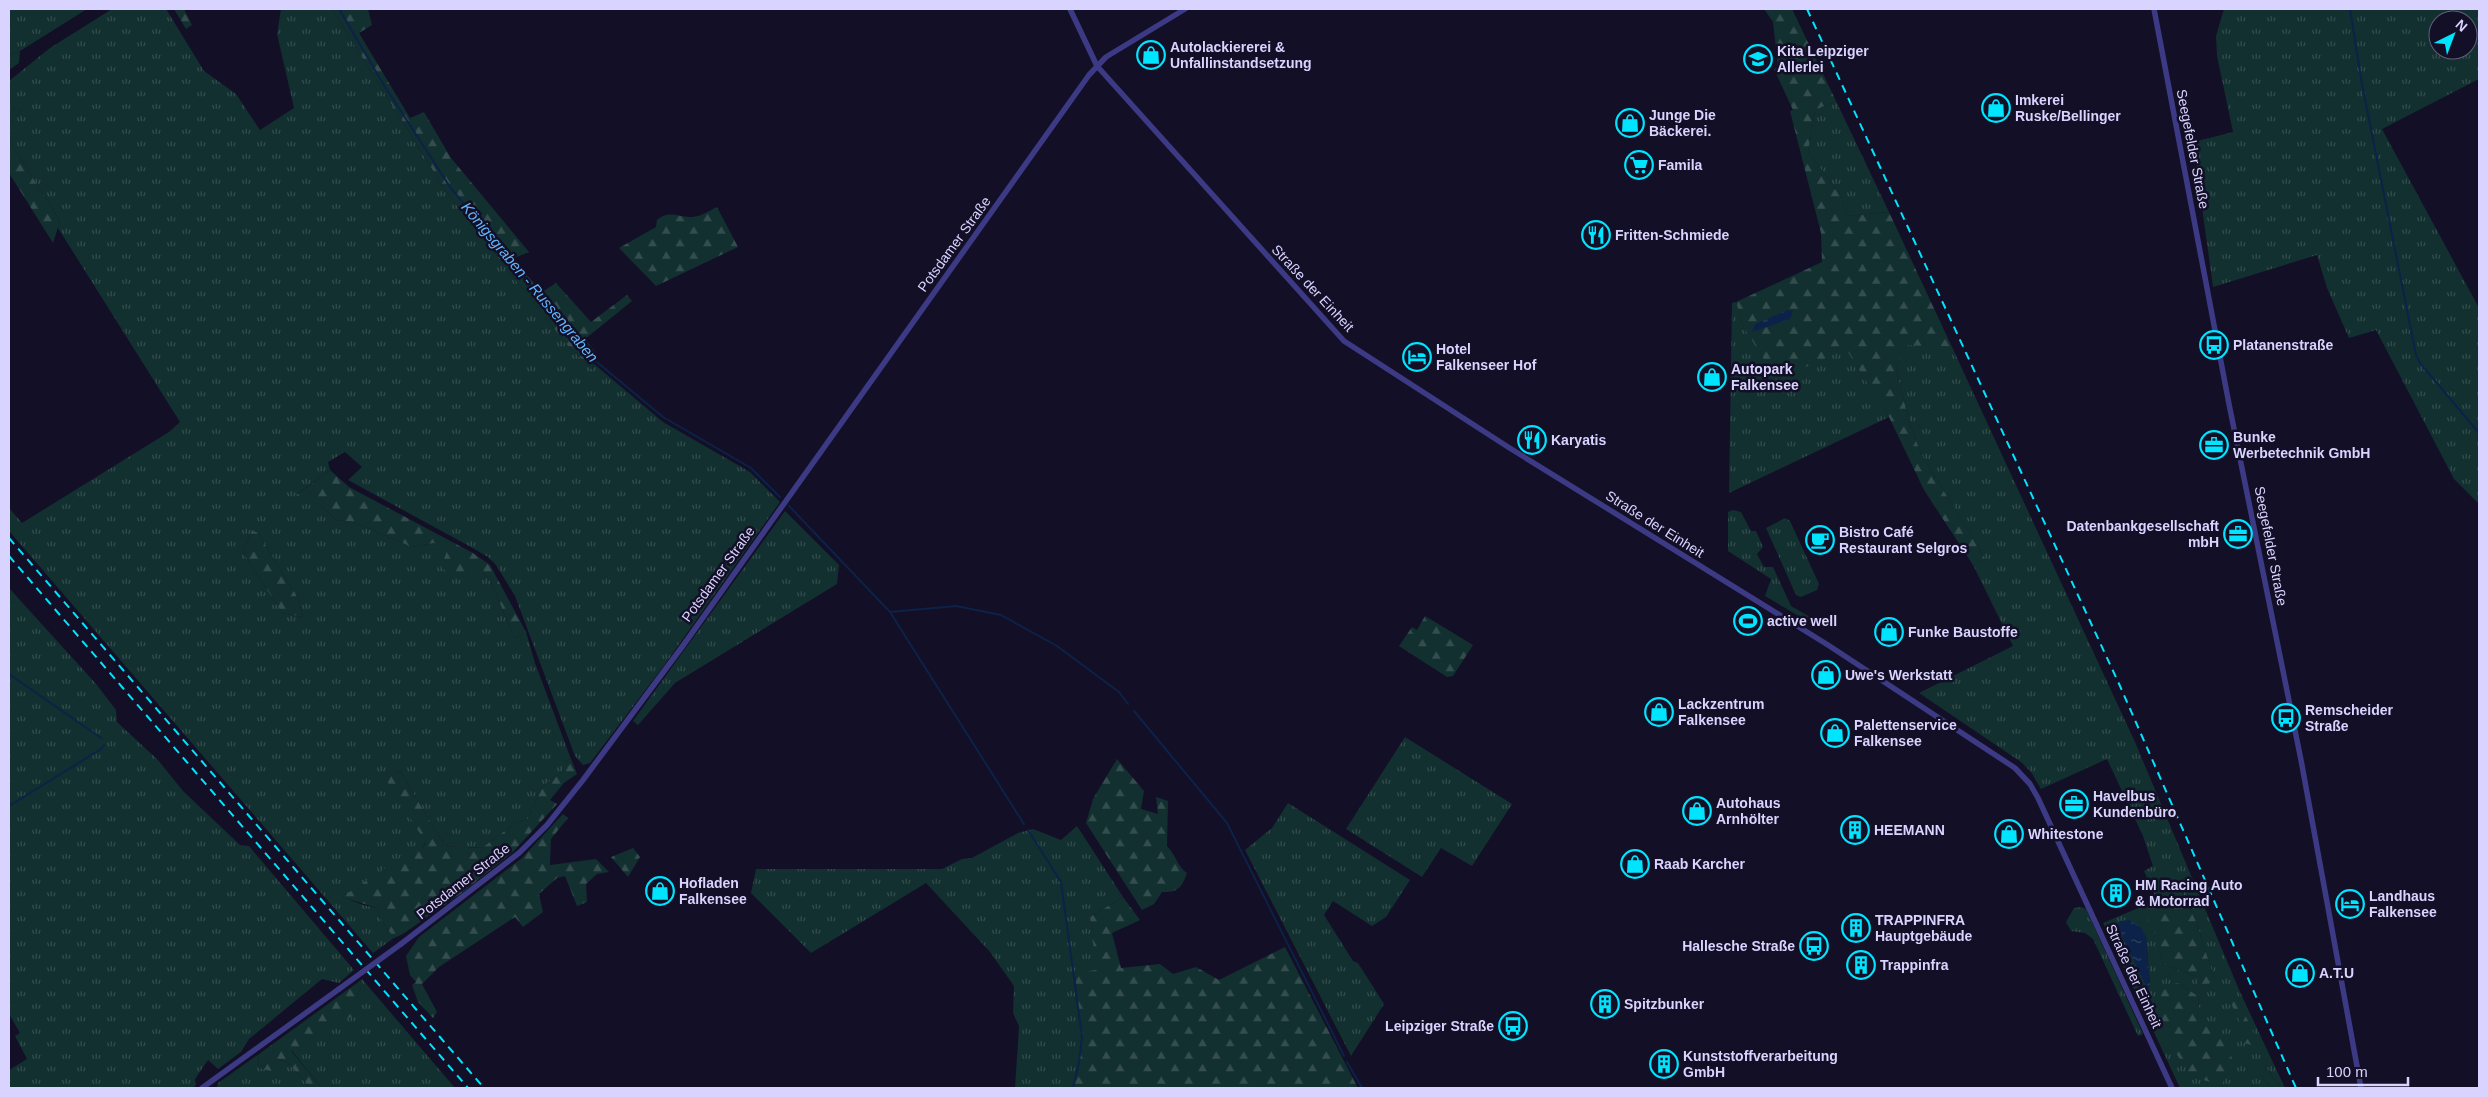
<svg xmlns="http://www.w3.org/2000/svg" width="2488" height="1097" viewBox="0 0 2488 1097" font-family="Arial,sans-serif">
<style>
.grass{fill:url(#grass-tufts);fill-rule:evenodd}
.forest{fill:url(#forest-firs)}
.water{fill:url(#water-ripples)}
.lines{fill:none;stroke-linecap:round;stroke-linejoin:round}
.stream{stroke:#0c2248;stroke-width:2}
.tertiary{stroke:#3d3a85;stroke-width:5.5}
.rail{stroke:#00e5ff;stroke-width:2;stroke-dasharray:8 6;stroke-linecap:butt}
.tertiary-bridge{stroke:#3d3a85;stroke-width:5.5}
.labels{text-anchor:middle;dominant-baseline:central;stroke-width:5;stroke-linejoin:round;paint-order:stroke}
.poi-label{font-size:14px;font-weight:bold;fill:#d9d4ff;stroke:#130f26;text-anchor:start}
.street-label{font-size:14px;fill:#d9d4ff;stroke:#130f26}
.water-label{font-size:15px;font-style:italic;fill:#62b6ff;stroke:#130f26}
</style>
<defs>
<pattern id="grass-tufts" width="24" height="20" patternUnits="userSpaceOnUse" patternTransform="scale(1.25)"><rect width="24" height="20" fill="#12302f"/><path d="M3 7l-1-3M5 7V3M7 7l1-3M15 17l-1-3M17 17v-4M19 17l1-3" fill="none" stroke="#344d4e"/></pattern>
<pattern id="forest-firs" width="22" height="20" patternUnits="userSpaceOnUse" patternTransform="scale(1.25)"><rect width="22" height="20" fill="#12302f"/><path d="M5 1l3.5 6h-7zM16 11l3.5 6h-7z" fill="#344d4e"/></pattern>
<pattern id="water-ripples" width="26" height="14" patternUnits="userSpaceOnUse" patternTransform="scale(1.25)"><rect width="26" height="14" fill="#0c2248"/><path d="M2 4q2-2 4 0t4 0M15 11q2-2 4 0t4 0" fill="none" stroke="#2f4163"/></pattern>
</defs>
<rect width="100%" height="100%" fill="#130f26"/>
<path class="grass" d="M9 9H87L20 51 9 55Z
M112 9H166L204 71 236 94 260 130 294 108 277 34 281 9H332L447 193 567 345 592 369 594 364 663 422 750 472 780 502 663 667 590 763 583 765 575 756 515 596 496 565 488 557 469 546 348 480 362 467 345 452 328 462 330 470 297 494 324 508 336 520 353 522 412 547 434 543 480 569 491 582 515 639 526 632 535 663 571 759 563 762V771L542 787 528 819 515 823 482 848 448 846 440 838 400 771 386 778 426 842 422 849 343 897 363 905 377 908 381 920 394 938 373 953 9 531V508L22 523 169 432 180 422 58 228 60 221 9 140V124L21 111 9 107V81L50 48ZM252 530 258 533 299 600 303 617 282 613 243 552Z
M2224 9H2479V79L2382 129 2479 308V504L2454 479 2376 330 2349 338 2327 288 2317 255 2213 287 2193 142 2233 132 2217 56 2216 36ZM2438 20H2468V50H2438Z
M1836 101 1889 212 1847 216 1841 196 1808 152 1815 110Z
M1736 302 1743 326 1751 338 1846 348 1889 417 1729 493 1732 303Z
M1904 344 1952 347 2135 742 2240 992 2285 1088H2281L2266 1067 2263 1078 2271 1088H2180L2103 923 2157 900 2144 871 2153 866 2143 836 2107 759 2041 789 2031 772 2021 762 1919 693 2013 646 1973 565 1985 558 1921 454 1909 421 1896 369ZM2180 886 2197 924 2214 978 2196 977 2163 964 2149 905 2174 895ZM2129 920 2146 937 2150 986ZM2178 983 2198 996 2199 1007 2207 1024Z
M1733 510 1741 512 1751 531H1761H1756L1763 547 1757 554 1764 567H1773L1791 606 1812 618 1809 622 1765 596 1771 579 1728 551V512Z
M785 511 839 565 837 584 675 683 638 725 633 721Z
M1785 518 1790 521 1819 584 1817 590 1801 597 1796 595 1766 528Z
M9 588 97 685 116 710 117 722 158 760 183 791 240 845 249 846 354 970 339 983 322 979 249 1039 241 1052 218 1069 208 1060 195 1079 196 1085 193 1088H9V1070L27 1059 15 1036 20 1033 9 1014Z
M1405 737 1512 804 1472 866 1441 848 1422 877 1346 829Z
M1288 803 1410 880 1386 917 1372 926 1333 901 1324 915 1353 961 1358 963 1384 1004 1351 1056 1245 850 1272 828Z
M1077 826 1123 897 1090 917 1097 971 1075 973 1082 1048 1073 1088H1015L1019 1026 1013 1013 1014 986 990 952 926 883 811 953 751 893 756 869H942L962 859 972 858 1018 833 1033 829 1061 840Z
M2081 907 2086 909 2143 1034 2138 1036 2093 939 2085 933 2071 931 2066 922 2074 908Z
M362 979 455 1088H322L291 1050C326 1034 344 1024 361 988L357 983Z
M259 1054 258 1068 275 1059 287 1062 310 1088H217L218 1083Z"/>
<path class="forest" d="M174 9H184L192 25 186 29Z
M332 9H368L372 25 359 33 410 118 424 112 451 158 529 252 512 259 542 292 556 283 591 322 627 295 632 301 585 339 596 353 592 369 567 345 447 193Z
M1764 9H1792L1836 101 1815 110 1808 152 1841 196 1847 216 1889 212 1952 347 1904 345 1896 369 1909 421 1921 454 1985 558 1973 565 1924 490 1889 417 1846 349 1777 380 1743 326 1736 302 1822 262 1821 233 1790 111 1793 110 1774 69 1778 67 1773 22Z
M20 51 19 63 9 70V55Z
M9 107 21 111 9 124Z
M9 140 60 221 53 243 9 173Z
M717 207 738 247 656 286 619 248 656 227 657 220C670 210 676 217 691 217 700 217 709 211 717 207Z
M330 470 349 487 473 553 490 565 526 632 515 639 491 582 480 569 457 579 441 567 447 551 434 543 412 547 353 522 336 520 324 508 296 495Z
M252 530 258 533 299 600 303 617 282 613 243 552Z
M1425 616 1473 645 1453 676 1447 677 1399 646 1412 627 1417 630Z
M571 759 577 774 564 783 550 800 557 804 512 853 463 892 403 934 394 938 381 920 377 908 342 897 413 849H422L426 843 385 778 400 771 440 838 448 846 482 848 515 823 528 819 542 787 563 771V762Z
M1117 759 1144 791 1141 809 1158 814 1156 797 1168 801 1167 846C1175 854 1178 867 1187 873 1182 887 1178 893 1162 892L1154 904 1142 910 1086 823 1093 799Z
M563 814 568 818 551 839 550 865 596 859 609 872 597 874 586 884 587 902 577 906 565 876 557 878 539 894 543 912 523 927 515 917 439 967 422 984 437 1012 433 1018 418 1002 412 985 416 982 410 975 406 956 419 937 522 858Z
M633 848 640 857 628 877 611 857Z
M2180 886 2197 924 2214 978 2207 986H2198L2196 977 2163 964 2154 930 2146 917 2149 904 2173 895 2169 888Z
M1123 897 1140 920 1112 933 1121 968 1160 964 1173 974 1196 967 1219 980 1285 947 1358 1088H1073L1082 1048 1075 973 1096 970 1090 917Z
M357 983 361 988 350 1010 352 1016 320 1037 291 1051 322 1088H310L287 1062 275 1059 271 1071 258 1068 259 1054Z
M2178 983 2198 996 2199 1007 2207 1015V1024L2226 1037 2232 1059 2222 1085 2192 1077 2161 1031V987Z
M2237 998 2258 1042 2251 1045 2242 1042 2237 1030 2242 1027 2230 1001Z
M2265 1066 2281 1088H2271L2263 1078Z"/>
<path class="water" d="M1788 310 1793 311 1790 319 1752 332 1755 324Z
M2129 920 2141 927 2146 937 2150 986 2148 990 2117 926 2120 921Z"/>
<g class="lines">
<path class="stream" d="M339 9 382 82 450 187 586 353 663 417 751 468 780 497
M2350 9 2362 84 2416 355 2420 363 2479 433
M789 506 890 612 1024 824
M890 612 956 606 1001 615 1057 646 1119 692 1128 704
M9 674 101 738
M1134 711 1227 823 1344 1056
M9 806 101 749 104 745
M1028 830 1061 882 1082 1037 1079 1062 1073 1088
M1347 1062 1362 1088"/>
<path class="tertiary" d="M1070 9 1097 66 1344 341 1508 447 1828 645 2015 768 2030 784 2038 798 2172 1088
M2154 9 2229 404 2301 760 2361 1088
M401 944 519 853 547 825 583 780 682 647 1089 75 1106 57 1185 9
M202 1088 339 989"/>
<path class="rail" d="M1807 9 2120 686 2296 1088
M9 538 484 1088
M9 556 468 1088"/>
<path class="tertiary-bridge" d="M339 989 401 944"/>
</g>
<defs>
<symbol id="shop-ring" viewBox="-11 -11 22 22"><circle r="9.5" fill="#130f26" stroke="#00e5ff" stroke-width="1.5"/><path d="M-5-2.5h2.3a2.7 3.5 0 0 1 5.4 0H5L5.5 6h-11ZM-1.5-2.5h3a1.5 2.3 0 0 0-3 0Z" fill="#00e5ff"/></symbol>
<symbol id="school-ring" viewBox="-11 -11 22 22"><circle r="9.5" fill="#130f26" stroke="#00e5ff" stroke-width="1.5"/><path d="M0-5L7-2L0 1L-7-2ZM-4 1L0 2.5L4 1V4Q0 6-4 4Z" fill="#00e5ff"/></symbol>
<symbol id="supermarket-ring" viewBox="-11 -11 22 22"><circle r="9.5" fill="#130f26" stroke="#00e5ff" stroke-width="1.5"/><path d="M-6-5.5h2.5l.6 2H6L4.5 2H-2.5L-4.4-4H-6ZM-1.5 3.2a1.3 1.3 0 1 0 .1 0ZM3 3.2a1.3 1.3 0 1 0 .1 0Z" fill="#00e5ff"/></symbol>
<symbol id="restaurant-ring" viewBox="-11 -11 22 22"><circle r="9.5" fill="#130f26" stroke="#00e5ff" stroke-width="1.5"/><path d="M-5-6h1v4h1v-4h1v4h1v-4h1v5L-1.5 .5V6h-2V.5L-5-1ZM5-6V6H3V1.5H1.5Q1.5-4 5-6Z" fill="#00e5ff"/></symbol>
<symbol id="bus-ring" viewBox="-11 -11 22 22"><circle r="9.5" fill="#130f26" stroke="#00e5ff" stroke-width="1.5"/><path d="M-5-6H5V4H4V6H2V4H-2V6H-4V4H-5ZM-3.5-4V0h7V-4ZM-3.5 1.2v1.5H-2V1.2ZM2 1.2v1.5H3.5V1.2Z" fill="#00e5ff"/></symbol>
<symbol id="hotel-ring" viewBox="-11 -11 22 22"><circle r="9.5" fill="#130f26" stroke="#00e5ff" stroke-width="1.5"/><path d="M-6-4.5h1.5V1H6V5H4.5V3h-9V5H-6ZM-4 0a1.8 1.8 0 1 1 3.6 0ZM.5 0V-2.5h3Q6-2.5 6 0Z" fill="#00e5ff"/></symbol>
<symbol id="office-ring" viewBox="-11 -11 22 22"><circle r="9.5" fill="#130f26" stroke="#00e5ff" stroke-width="1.5"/><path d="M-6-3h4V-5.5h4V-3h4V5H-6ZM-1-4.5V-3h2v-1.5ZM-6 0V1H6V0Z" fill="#00e5ff"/></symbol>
<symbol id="cafe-ring" viewBox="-11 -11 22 22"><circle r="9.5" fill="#130f26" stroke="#00e5ff" stroke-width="1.5"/><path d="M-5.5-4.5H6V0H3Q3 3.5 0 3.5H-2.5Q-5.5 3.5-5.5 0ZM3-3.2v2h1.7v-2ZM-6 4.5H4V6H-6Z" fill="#00e5ff"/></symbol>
<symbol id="stadium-ring" viewBox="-11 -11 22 22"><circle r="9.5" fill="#130f26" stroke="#00e5ff" stroke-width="1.5"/><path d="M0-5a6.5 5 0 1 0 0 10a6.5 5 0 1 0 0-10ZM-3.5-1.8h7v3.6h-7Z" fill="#00e5ff"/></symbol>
<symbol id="building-ring" viewBox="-11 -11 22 22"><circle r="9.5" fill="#130f26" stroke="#00e5ff" stroke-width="1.5"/><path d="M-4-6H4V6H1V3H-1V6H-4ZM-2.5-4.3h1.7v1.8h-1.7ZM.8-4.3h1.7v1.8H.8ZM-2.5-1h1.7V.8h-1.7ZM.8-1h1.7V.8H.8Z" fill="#00e5ff"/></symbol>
</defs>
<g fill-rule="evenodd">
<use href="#shop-ring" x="1135" y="39" width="32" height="32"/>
<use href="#school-ring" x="1742" y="43" width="32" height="32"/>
<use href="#shop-ring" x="1980" y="92" width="32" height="32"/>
<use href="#shop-ring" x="1614" y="107" width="32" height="32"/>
<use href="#supermarket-ring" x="1623" y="149" width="32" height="32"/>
<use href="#restaurant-ring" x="1580" y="219" width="32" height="32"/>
<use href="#bus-ring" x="2198" y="329" width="32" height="32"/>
<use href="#hotel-ring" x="1401" y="341" width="32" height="32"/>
<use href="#shop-ring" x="1696" y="361" width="32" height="32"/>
<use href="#restaurant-ring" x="1516" y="424" width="32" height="32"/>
<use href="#office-ring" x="2198" y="429" width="32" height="32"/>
<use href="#office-ring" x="2222" y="518" width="32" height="32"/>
<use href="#cafe-ring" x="1804" y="524" width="32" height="32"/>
<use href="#stadium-ring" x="1732" y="605" width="32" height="32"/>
<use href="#shop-ring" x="1873" y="616" width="32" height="32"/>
<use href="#shop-ring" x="1810" y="659" width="32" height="32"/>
<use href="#shop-ring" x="1643" y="696" width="32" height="32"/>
<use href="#bus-ring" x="2270" y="702" width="32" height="32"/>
<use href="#shop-ring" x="1819" y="717" width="32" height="32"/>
<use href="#office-ring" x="2058" y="788" width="32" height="32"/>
<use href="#shop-ring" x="1681" y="795" width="32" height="32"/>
<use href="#building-ring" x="1839" y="814" width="32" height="32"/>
<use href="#shop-ring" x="1993" y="818" width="32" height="32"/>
<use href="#shop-ring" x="1619" y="848" width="32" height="32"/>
<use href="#shop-ring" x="644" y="875" width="32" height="32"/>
<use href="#building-ring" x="2100" y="877" width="32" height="32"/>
<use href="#hotel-ring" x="2334" y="888" width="32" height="32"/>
<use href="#building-ring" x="1840" y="912" width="32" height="32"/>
<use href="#bus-ring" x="1798" y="930" width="32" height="32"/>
<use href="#building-ring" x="1845" y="949" width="32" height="32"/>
<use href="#shop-ring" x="2284" y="957" width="32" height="32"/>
<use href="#building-ring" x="1589" y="988" width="32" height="32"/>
<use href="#bus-ring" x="1497" y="1010" width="32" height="32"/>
<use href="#building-ring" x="1648" y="1048" width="32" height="32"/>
</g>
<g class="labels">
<g class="poi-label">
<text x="1170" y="47">Autolackiererei &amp;<tspan x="1170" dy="16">Unfallinstandsetzung</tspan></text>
<text x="1777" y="51">Kita Leipziger<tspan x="1777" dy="16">Allerlei</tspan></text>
<text x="2015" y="100">Imkerei<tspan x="2015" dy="16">Ruske/Bellinger</tspan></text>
<text x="1649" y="115">Junge Die<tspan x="1649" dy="16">Bäckerei.</tspan></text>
<text x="1658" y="165">Famila</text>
<text x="1615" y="235">Fritten-Schmiede</text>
<text x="2233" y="345">Platanenstraße</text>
<text x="1436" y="349">Hotel<tspan x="1436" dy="16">Falkenseer Hof</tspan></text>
<text x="1731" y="369">Autopark<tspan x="1731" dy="16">Falkensee</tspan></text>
<text x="2233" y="437">Bunke<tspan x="2233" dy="16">Werbetechnik GmbH</tspan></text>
<text x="1551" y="440">Karyatis</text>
<text x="2219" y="526" text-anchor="end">Datenbankgesellschaft<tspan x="2219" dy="16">mbH</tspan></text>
<text x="1839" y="532">Bistro Café<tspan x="1839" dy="16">Restaurant Selgros</tspan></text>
<text x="1767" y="621">active well</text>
<text x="1908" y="632">Funke Baustoffe</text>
<text x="1845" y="675">Uwe's Werkstatt</text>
<text x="1678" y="704">Lackzentrum<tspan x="1678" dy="16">Falkensee</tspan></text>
<text x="2305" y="710">Remscheider<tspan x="2305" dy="16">Straße</tspan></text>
<text x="1854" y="725">Palettenservice<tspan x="1854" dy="16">Falkensee</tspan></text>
<text x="2093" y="796">Havelbus<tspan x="2093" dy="16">Kundenbüro</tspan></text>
<text x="1716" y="803">Autohaus<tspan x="1716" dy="16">Arnhölter</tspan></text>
<text x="1874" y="830">HEEMANN</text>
<text x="2028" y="834">Whitestone</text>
<text x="1654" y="864">Raab Karcher</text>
<text x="679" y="883">Hofladen<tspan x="679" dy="16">Falkensee</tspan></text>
<text x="2135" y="885">HM Racing Auto<tspan x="2135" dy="16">&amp; Motorrad</tspan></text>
<text x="2369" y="896">Landhaus<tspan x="2369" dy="16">Falkensee</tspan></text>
<text x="1875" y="920">TRAPPINFRA<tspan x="1875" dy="16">Hauptgebäude</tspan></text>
<text x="1795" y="946" text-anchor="end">Hallesche Straße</text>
<text x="1880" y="965">Trappinfra</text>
<text x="2319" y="973">A.T.U</text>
<text x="1624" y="1004">Spitzbunker</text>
<text x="1494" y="1026" text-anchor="end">Leipziger Straße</text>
<text x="1683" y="1056">Kunststoffverarbeitung<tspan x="1683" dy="16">GmbH</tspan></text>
</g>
<g class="street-label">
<text transform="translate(2193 149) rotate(79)">Seegefelder Straße</text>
<text transform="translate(954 244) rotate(-54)">Potsdamer Straße</text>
<text transform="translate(1313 288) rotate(47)">Straße der Einheit</text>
<text transform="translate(1655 524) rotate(32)">Straße der Einheit</text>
<text transform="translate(2271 546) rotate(79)">Seegefelder Straße</text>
<text transform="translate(718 574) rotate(-54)">Potsdamer Straße</text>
<text transform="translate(463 881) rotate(-38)">Potsdamer Straße</text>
<text transform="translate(2134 976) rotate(65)">Straße der Einheit</text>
</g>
<g class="water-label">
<text transform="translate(530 282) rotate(50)">Königsgraben - Russengraben</text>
</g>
</g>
<rect width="2488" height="1097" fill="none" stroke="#d9d4ff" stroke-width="20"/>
<g transform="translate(2453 35) rotate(42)"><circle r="24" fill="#130f26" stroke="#625e7d"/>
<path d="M0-4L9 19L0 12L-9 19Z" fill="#00e5ff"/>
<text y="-8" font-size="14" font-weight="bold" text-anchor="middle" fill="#d9d4ff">N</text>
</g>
<path d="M2318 1077v8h90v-8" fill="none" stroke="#d9d4ff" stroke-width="2.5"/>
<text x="2326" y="1077" font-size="15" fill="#d9d4ff" stroke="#130f26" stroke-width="4" paint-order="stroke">100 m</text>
</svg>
